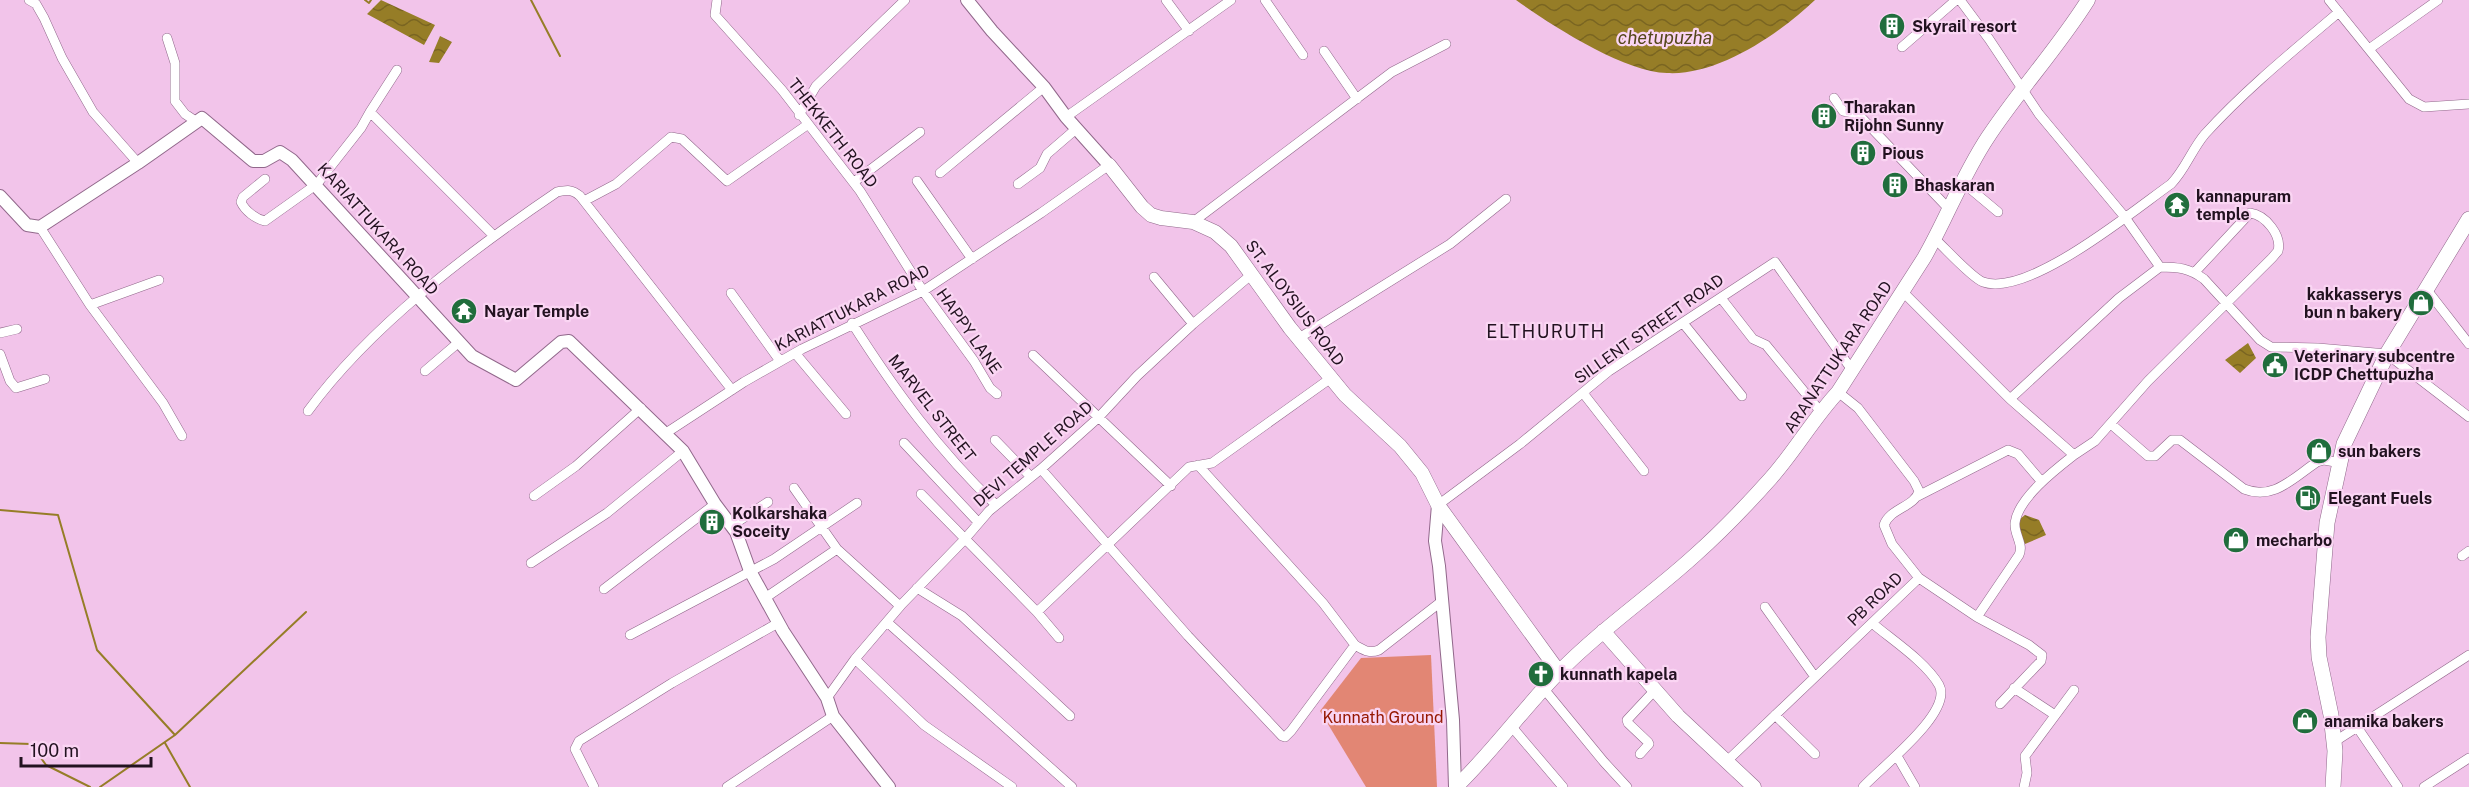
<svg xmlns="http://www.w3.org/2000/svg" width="2469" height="787" viewBox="0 0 2469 787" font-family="'Public Sans',sans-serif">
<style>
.green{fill:#e28674}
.water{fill:url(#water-waves)}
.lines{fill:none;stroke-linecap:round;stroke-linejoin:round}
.stream{stroke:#967d27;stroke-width:2}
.minor-casing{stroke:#91688b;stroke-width:10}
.tertiary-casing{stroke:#91688b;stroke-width:14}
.secondary-casing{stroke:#91688b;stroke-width:15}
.primary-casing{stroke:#91688b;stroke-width:16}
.minor{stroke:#fff;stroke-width:9}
.tertiary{stroke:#fff;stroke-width:12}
.secondary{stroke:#fff;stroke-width:14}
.primary{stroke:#fff;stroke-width:15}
.labels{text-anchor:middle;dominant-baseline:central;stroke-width:4.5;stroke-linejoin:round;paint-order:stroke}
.poi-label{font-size:16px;font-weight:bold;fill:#221220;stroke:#fad5f3;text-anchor:start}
.street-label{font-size:16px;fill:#221220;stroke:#fad5f3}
.park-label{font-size:16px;fill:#951701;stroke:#fad5f3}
.water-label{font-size:18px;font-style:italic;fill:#55471b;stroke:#fad5f3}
.neighbourhood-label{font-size:18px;letter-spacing:1.5px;fill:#221220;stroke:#fad5f3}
</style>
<defs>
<pattern id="water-waves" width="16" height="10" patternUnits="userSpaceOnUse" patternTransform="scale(1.5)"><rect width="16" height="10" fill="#967d27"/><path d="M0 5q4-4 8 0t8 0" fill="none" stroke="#7a6521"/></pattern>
</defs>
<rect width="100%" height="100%" fill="#f2c4ea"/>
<path class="green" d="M1431 655 1437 787H1366L1320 711 1361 658Z"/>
<path class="water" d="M381 0 435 25 424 45 367 14Z
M1516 0H1815C1779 34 1718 76 1667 73 1624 72 1551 25 1516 0Z
M440 36 452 42 439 63 429 62Z
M2248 343 2256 358 2240 373 2225 360Z
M2025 515 2039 520 2046 535 2025 544 2019 533 2016 522Z"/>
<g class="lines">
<path class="stream" d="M365 0 369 3 371 0
M531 0 560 56
M0 510 58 515 97 650 175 735
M0 743 31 744 46 765 90 787
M165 743 190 787
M100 787 175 735 306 612"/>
<defs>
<path id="minor" d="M29 0 36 4 44 18 62 58 93 112 138 163
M717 0 715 15 782 90 860 191 923 291 974 361 990 388 997 394
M1166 0 1189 31
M1265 0 1303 55
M1960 0 1989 39 2039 114 2124 216 2160 267C2178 267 2189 268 2204 279L2260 340 2271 347 2318 348 2387 354 2469 417
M2329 0 2409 99 2424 107 2469 104
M167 38 175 63V101L185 114 197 122
M1902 47 1956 0
M2369 49 2438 0
M1324 51 1357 99
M1834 98 1843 111 1858 114 1948 208
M370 112 397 70
M799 115 816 86 905 0
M1066 117 1231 0
M940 173 1044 87
M265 179 243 197 241 202C245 211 256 219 265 221L317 184 361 128 370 112 493 235
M917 181 972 259
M1961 181 1998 212
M854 182 920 132
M1018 184 1040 168 1047 154 1076 129
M584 201 616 184 671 137 682 139 727 181 807 125
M1193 222 1392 72 1446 44
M40 227 90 305 159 280
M1935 239C1946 249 1972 278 1983 282 2028 298 2134 210 2171 184 2185 170 2192 149 2205 134 2246 89 2293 51 2339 12
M1154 277 1193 324
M2427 290 2469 344
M1902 291 2010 399
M731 293 780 361
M1721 298 1753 339 1766 345 1820 411
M90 305 163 403 182 436
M852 323C894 389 939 451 996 505
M1683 323 1742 396
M0 333 17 329
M1299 338 1450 244 1506 199
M795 353 846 414
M0 354 10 381 16 388 45 379
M1033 355 1171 486
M425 371 459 342
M1583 393 1644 471
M308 411C370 326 470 251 557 192 567 190 572 189 580 196L732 390
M2111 424 2148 456H2155L2172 440H2180L2244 489C2274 501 2294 477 2317 462L2324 460 2341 463
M666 433 744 382 802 349 923 291 1041 213 1109 165
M995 440 1031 477
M904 443 978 522
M2074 455 2095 441 2148 381 2272 258 2278 251C2282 236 2266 215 2250 213L2195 272
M1198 465 1323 603 1355 645C1364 650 1369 654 1379 650L1442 601
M1041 469 1188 636 1282 736 1285 737 1291 731 1355 645
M794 488 837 549 900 606
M921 494 1037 612 1059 638
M534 496 576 466 641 408
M1918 496 2008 450 2018 454 2041 481
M1438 505 1520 444 1609 371 1775 262 1852 370
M731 526 768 502
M2462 556 2469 551
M531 563 607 513 683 451
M1919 578 1977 617 2029 645 2042 655 2041 661 2000 704
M917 588 962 616 1070 716
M604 589 715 504
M765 598 837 549
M1765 607 1815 677
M1037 612 1189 467 1212 463 1331 378
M1977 617 2019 555C2024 544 2014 535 2015 523 2018 498 2056 469 2074 455L2010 399 2119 298 2160 267
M887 622 1072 787
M630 635 774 559 857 503
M855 659 924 725 1012 787
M2014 688 2055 715
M1544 689 1604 762 1627 787
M827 698 855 659 902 604 964 540 989 511 1041 469 1098 418 1137 376 1193 324 1252 274
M1775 715 1815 754
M1512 727 1563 787
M2357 727 2398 787
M2334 742 2469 655
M1640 754 1649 744 1648 742 1628 723 1627 720 1655 690
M1897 756 1915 787
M1727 761 1919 578 1892 544 1884 525C1890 508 1915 507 1919 491L1914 481 1858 408 1838 392
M594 787 575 749 579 741 672 683 778 623
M727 787 833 716
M1863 787C1880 768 1954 712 1939 685 1926 662 1892 640 1872 623
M2024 787 2027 773 2025 756 2074 690
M2424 787 2469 758"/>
<path id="tertiary" d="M967 0 992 31 1044 87 1066 117 1109 165
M0 196 27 225 40 227 138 163 202 118 253 161H264L280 152 292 160 472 356 516 380 561 342 569 341 683 451 715 504 736 532 750 571 783 631 827 698 833 716 889 787
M1438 505 1435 541 1439 566 1453 720 1455 787"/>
<path id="secondary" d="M1109 165 1142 207 1151 215 1161 218 1193 222 1215 232 1231 246 1290 328 1345 395 1400 446 1422 473 1438 505 1559 672
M1603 631 1678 716 1754 787
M1456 787C1493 751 1523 709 1559 672 1601 629 1650 596 1694 556 1721 532 1747 505 1771 478 1795 451 1813 419 1838 392L1924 258C1947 218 1962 176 1988 137 2019 90 2058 48 2088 0"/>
<path id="primary" d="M2333 787 2335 751 2331 715 2319 657 2318 637 2327 523 2344 444 2387 354 2469 219"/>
</defs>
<use href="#minor" class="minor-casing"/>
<use href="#tertiary" class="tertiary-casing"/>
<use href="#secondary" class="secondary-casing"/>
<use href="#primary" class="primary-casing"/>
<use href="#minor" class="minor"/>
<use href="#tertiary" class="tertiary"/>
<use href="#secondary" class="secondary"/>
<use href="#primary" class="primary"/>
</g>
<defs>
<symbol id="building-disc" viewBox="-11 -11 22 22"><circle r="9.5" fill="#206d3c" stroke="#fad5f3"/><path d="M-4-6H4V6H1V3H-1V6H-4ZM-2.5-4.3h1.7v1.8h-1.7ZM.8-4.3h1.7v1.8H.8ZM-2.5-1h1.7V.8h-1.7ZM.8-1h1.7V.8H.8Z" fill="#fff"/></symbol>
<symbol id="temple-disc" viewBox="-11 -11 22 22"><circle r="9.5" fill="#206d3c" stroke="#fad5f3"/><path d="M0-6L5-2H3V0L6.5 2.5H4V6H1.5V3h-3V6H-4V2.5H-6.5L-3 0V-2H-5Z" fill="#fff"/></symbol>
<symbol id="shop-disc" viewBox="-11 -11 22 22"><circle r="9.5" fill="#206d3c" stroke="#fad5f3"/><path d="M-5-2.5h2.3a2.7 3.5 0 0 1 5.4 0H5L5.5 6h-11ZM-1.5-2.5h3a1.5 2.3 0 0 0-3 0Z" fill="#fff"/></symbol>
<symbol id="civic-disc" viewBox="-11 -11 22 22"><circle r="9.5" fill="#206d3c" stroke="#fad5f3"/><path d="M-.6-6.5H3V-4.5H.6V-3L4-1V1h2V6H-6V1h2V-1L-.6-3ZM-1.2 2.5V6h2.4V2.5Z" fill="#fff"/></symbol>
<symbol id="fuel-disc" viewBox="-11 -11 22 22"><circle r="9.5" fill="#206d3c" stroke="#fad5f3"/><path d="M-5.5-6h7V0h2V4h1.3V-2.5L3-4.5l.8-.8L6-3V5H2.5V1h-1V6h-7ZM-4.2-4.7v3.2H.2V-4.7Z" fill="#fff"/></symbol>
<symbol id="church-disc" viewBox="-11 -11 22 22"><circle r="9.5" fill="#206d3c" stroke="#fad5f3"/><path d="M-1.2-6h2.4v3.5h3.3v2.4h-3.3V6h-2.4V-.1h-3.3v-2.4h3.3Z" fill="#fff"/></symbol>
</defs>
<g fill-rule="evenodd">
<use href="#building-disc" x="1877" y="11" width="30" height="30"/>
<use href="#building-disc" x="1809" y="101" width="30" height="30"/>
<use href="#building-disc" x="1848" y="138" width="30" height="30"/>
<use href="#building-disc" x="1880" y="170" width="30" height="30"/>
<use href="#temple-disc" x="2162" y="190" width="30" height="30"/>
<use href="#shop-disc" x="2406" y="288" width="30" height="30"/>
<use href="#temple-disc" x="449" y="296" width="30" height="30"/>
<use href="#civic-disc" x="2260" y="350" width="30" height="30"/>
<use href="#shop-disc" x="2304" y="436" width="30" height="30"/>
<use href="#fuel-disc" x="2293" y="483" width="30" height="30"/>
<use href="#building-disc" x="697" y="507" width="30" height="30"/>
<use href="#shop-disc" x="2221" y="525" width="30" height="30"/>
<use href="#church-disc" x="1526" y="659" width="30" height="30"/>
<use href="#shop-disc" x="2290" y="706" width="30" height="30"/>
</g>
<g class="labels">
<g class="poi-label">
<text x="1912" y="26">Skyrail resort</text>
<text x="1844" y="107">Tharakan<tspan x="1844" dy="18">Rijohn Sunny</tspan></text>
<text x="1882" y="153">Pious</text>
<text x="1914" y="185">Bhaskaran</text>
<text x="2196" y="196">kannapuram<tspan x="2196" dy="18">temple</tspan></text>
<text x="2402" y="294" text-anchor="end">kakkasserys<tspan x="2402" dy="18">bun n bakery</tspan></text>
<text x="484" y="311">Nayar Temple</text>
<text x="2294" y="356">Veterinary subcentre<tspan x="2294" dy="18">ICDP Chettupuzha</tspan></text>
<text x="2338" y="451">sun bakers</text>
<text x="2328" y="498">Elegant Fuels</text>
<text x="732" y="513">Kolkarshaka<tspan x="732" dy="18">Soceity</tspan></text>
<text x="2256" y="540">mecharbo</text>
<text x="1560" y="674">kunnath kapela</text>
<text x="2324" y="721">anamika bakers</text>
</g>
<g class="street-label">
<text transform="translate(833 133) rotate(52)">THEKKETH ROAD</text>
<text transform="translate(378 229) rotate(48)">KARIATTUKARA ROAD</text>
<text transform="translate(1295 303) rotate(53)">ST. ALOYSIUS ROAD</text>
<text transform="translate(852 308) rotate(-27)">KARIATTUKARA ROAD</text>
<text transform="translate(1649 329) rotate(-35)">SILLENT STREET ROAD</text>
<text transform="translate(969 331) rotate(55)">HAPPY LANE</text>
<text transform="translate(1838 357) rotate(-56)">ARANATTUKARA ROAD</text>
<text transform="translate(932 408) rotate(52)">MARVEL STREET</text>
<text transform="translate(1033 454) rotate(-41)">DEVI TEMPLE ROAD</text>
<text transform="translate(1875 599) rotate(-44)">PB ROAD</text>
</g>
<g class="park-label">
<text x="1383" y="717">Kunnath Ground</text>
</g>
<g class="water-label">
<text x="1665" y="37">chetupuzha</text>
</g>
<g class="neighbourhood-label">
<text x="1546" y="331">ELTHURUTH</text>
</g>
</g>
<path d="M21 757v9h130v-9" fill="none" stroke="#221220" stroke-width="3"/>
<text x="30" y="757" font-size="18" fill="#221220" stroke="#fad5f3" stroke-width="4.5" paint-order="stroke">100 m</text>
</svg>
